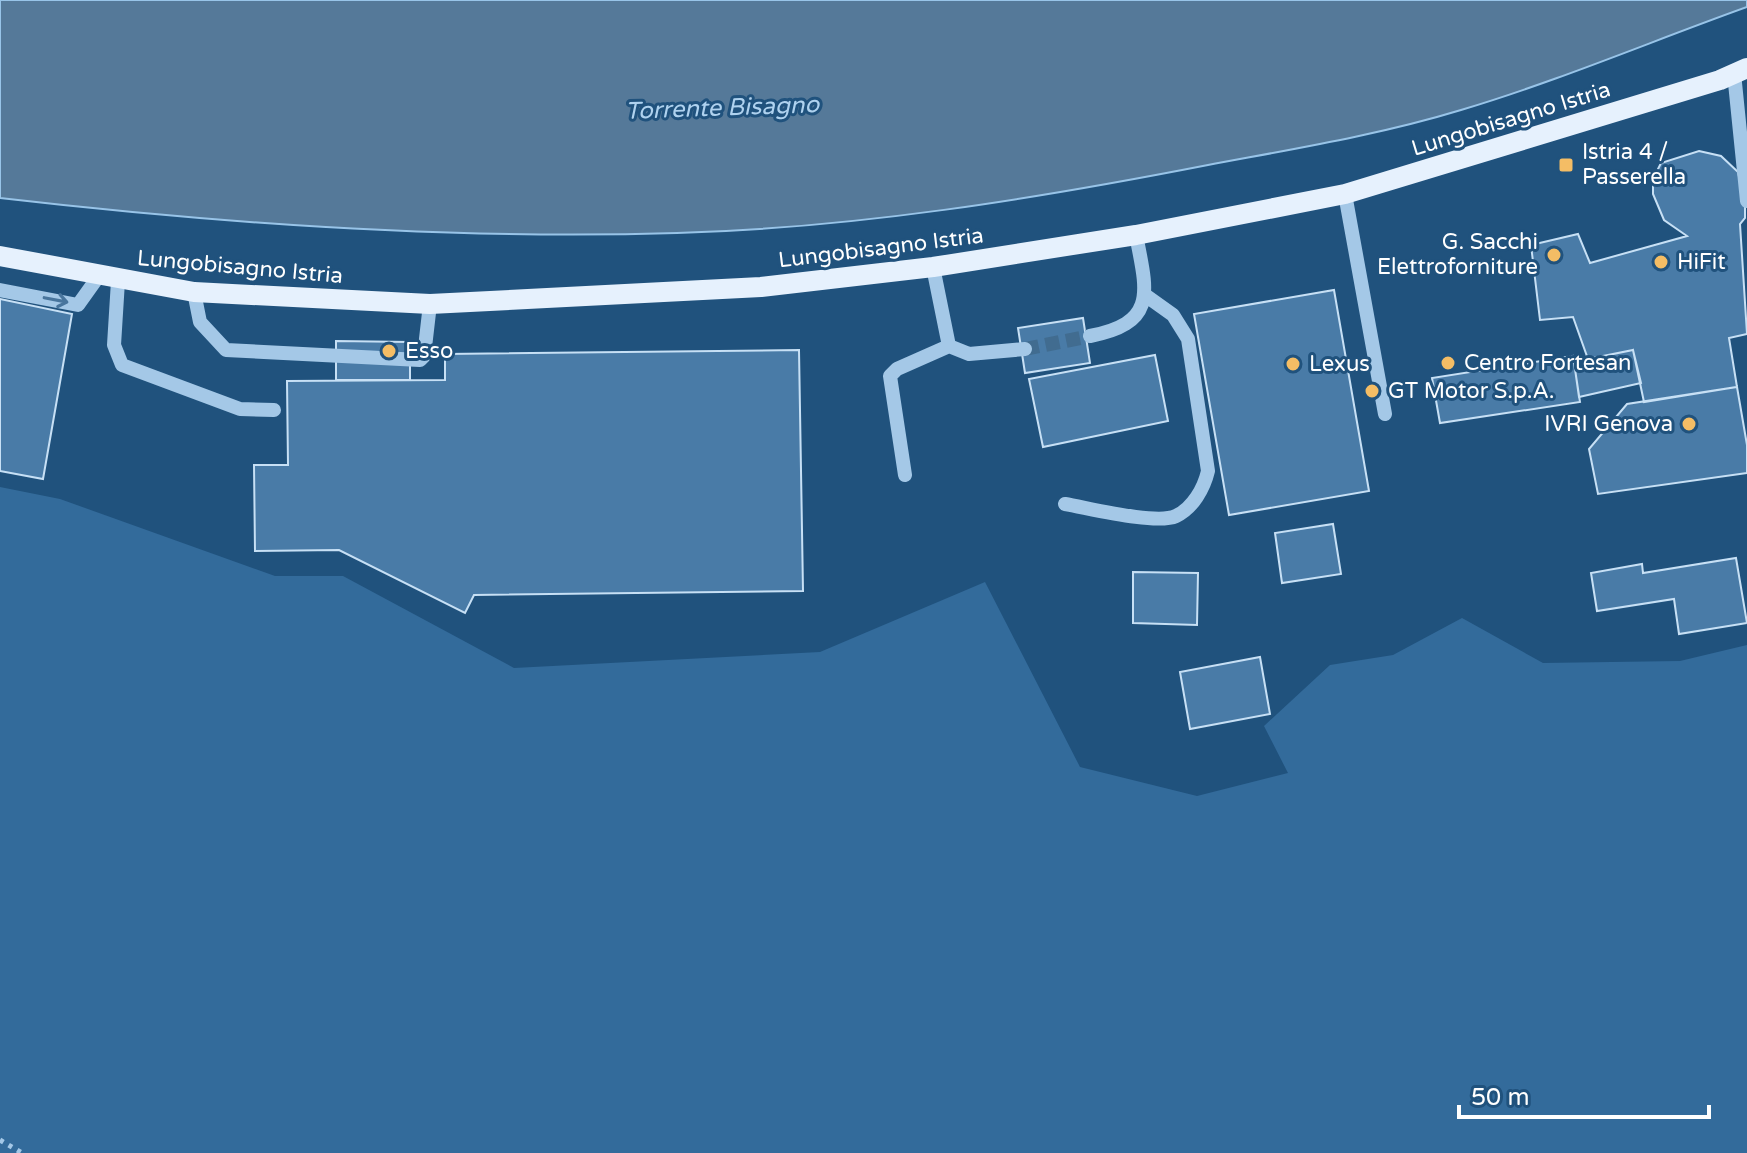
<svg xmlns="http://www.w3.org/2000/svg" width="1747" height="1153" viewBox="0 0 1747 1153" font-family="'Varela Round',sans-serif">
<style>
.green{fill:#336b9b}
.water{fill:#557999;stroke:#98c4e8;stroke-width:2}
.building{fill:#497ba7;stroke:#c7e0f5;stroke-width:2}
.lines{fill:none;stroke-linecap:round;stroke-linejoin:round}
.minor-tunnel{stroke:#416c90;stroke-width:14;stroke-dasharray:14 7;stroke-linecap:butt}
.path{stroke:#a4c8e7;stroke-width:5;stroke-dasharray:4 6;stroke-linecap:butt}
.minor{stroke:#a4c8e7;stroke-width:14}
.major{stroke:#e6f1fd;stroke-width:20}
.oneway{stroke:#48759d}
.poi-dot{fill:#f4bd65;stroke:#20527d;stroke-width:3}
.labels{text-anchor:middle;dominant-baseline:central;stroke-width:6;stroke-linejoin:round;paint-order:stroke}
.street-label{font-size:22px;fill:#fff;stroke:#20527d}
.poi-label{font-size:22px;fill:#fff;stroke:#20527d;text-anchor:start}
.water-label{font-size:24px;font-style:italic;fill:#afd2ef;stroke:#20527d}
</style>
<rect width="100%" height="100%" fill="#20527d"/>
<path class="green" d="M0 487 60 499 275 576H343L514 668 820 652 985 582 1080 767 1197 796 1288 773 1264 726 1330 665 1393 655 1462 618 1543 663 1680 661 1747 645V1153H0Z"/>
<path class="water" d="M0 0H1747V7C1652 41 1558 81 1461 110 1379 135 1293 149 1208 165 1034 199 855 228 677 233 452 240 224 224 0 198Z"/>
<path class="building" d="M1699 151 1721 156 1738 172 1745 204V218L1740 224 1747 334 1729 338 1737 387 1644 402 1633 350 1588 359 1573 317 1540 320 1531 245 1578 234 1590 263 1687 236 1664 220 1653 194V179L1661 163Z
M1334 290 1369 491 1229 515 1194 314Z
M0 299 72 314 43 479 0 471Z
M1083 318 1090 363 1025 373 1018 328Z
M336 341 410 342V380H336Z
M799 350 803 591 474 595 465 613 339 550 255 551 254 465H288L287 381 445 380V354Z
M1633 350 1641 383 1579 397 1574 362Z
M1155 355 1168 421 1043 447 1029 379Z
M1573 356 1580 402 1440 423 1432 378Z
M1737 387 1747 445V473L1598 494 1589 449 1627 404Z
M1333 524 1341 574 1282 583 1275 533Z
M1736 558 1747 623 1679 634 1674 599 1597 611 1591 573 1642 564 1643 573Z
M1133 572 1198 573 1197 625 1133 623Z
M1260 657 1270 714 1190 729 1180 672Z"/>
<g class="lines">
<path class="minor-tunnel" d="M1025 349 1090 336"/>
<path class="path" d="M0 1140 22 1153"/>
<path class="minor" d="M1734 73 1747 201
M1345 194 1385 414
M933 267 949 346 969 354 1025 349
M118 281 114 345 122 365 240 409 274 410
M0 290 78 305 98 277
M194 292 200 322 226 350 420 360 424 356 430 304
M1090 336C1158 323 1147 291 1136 235
M905 475 890 376 897 369 949 346
M1065 504C1089 508 1156 525 1176 516 1193 508 1204 488 1208 471L1188 339 1173 315 1145 295"/>
<path class="major" d="M0 256 194 292 430 304 761 287 933 267 1136 235 1345 194 1720 80 1747 68"/>
</g>
<defs><path id="oneway-shaft" d="M-6 0H5M1.5-3L5.5 0L1.5 3" fill="none" stroke-width="1.6" stroke-linecap="round" stroke-linejoin="round" transform="scale(2)"/></defs>
<use class="oneway" href="#oneway-shaft" transform="translate(56 300) rotate(11)"/>
<g class="poi-dot">
<rect x="1558" y="157" width="16" height="16" rx="4"/>
<circle cx="1554" cy="255" r="8"/>
<circle cx="1661" cy="262" r="8"/>
<circle cx="389" cy="351" r="8"/>
<circle cx="1448" cy="363" r="8"/>
<circle cx="1293" cy="364" r="8"/>
<circle cx="1372" cy="391" r="8"/>
<circle cx="1689" cy="424" r="8"/>
</g>
<g class="labels">
<g class="street-label">
<text transform="translate(1511 119) rotate(-17)">Lungobisagno Istria</text>
<text transform="translate(881 248) rotate(-7)">Lungobisagno Istria</text>
<text transform="translate(240 267) rotate(5)">Lungobisagno Istria</text>
</g>
<g class="poi-label">
<text x="1582" y="152">Istria 4 /<tspan x="1582" dy="25">Passerella</tspan></text>
<text x="1538" y="242" text-anchor="end">G. Sacchi<tspan x="1538" dy="25">Elettroforniture</tspan></text>
<text x="1677" y="262">HiFit</text>
<text x="405" y="351">Esso</text>
<text x="1464" y="363">Centro Fortesan</text>
<text x="1309" y="364">Lexus</text>
<text x="1388" y="391">GT Motor S.p.A.</text>
<text x="1673" y="424" text-anchor="end">IVRI Genova</text>
</g>
<g class="water-label">
<text transform="translate(722 108) rotate(-2)">Torrente Bisagno</text>
</g>
</g>
<path d="M1459 1105v12h250v-12" fill="none" stroke="#ffffff" stroke-width="4"/>
<text x="1471" y="1105" font-size="24" fill="#ffffff" stroke="#20527d" stroke-width="6" paint-order="stroke">50 m</text>
</svg>
